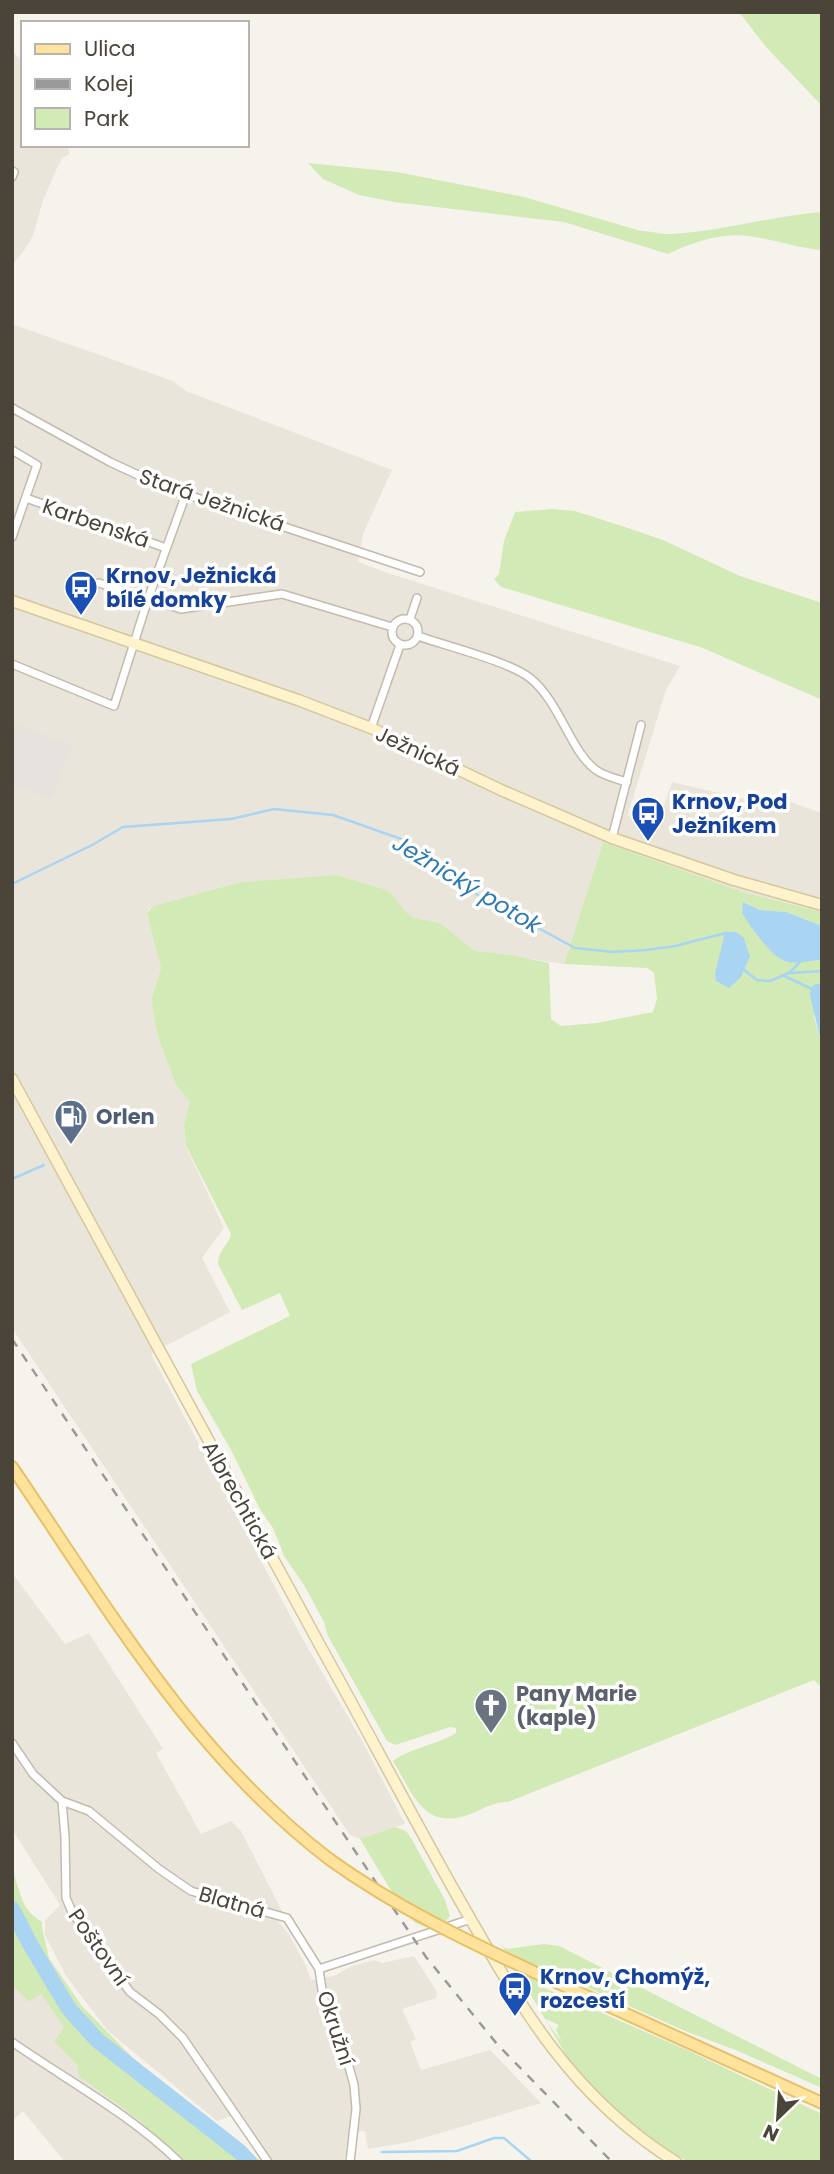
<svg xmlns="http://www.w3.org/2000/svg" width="834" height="2174" viewBox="0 0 834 2174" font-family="Poppins,sans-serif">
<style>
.residential{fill:#eae5da}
.industrial{fill:#e6e2dd}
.green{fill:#d2eab5;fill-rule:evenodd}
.water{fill:#a9d4f2}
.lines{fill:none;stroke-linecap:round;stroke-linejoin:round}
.stream{stroke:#a9d4f2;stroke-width:2.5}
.river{stroke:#a9d4f2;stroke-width:16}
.street-casing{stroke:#c2bbae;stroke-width:10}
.secondary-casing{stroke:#d6c79b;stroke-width:13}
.primary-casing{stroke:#e6c16a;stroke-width:14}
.street{stroke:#fff;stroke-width:7}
.secondary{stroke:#fff3cd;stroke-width:10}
.primary{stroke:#ffe39c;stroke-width:10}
.rail{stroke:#9a9a9a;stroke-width:2.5;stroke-dasharray:9 9;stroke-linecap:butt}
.primary-bridge-casing{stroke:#e6c16a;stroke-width:14;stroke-linecap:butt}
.primary-bridge{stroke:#ffe39c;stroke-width:10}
.labels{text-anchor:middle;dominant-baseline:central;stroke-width:7;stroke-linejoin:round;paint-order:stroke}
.street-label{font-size:21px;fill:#4b4439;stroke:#fff}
.transit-label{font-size:21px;font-weight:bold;fill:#164399;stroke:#fff;text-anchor:start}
.service-label{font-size:21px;font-weight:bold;fill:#4e5e75;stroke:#fff;text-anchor:start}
.worship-label{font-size:21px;font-weight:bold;fill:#5b616d;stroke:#fff;text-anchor:start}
.water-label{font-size:23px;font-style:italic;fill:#2e7ab2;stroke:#fff}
</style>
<rect width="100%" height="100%" fill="#f6f3ec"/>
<path class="residential" d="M12 51 23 62V145H68L69 155 63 157 57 168 43 200 33 236 24 251 12 265Z
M12 324 173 381 186 391 392 470 363 534 358 562 388 573 680 666 666 690 628 814 638 829 651 833 656 829 672 782 757 802 765 793 822 813V912L746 893 603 842 564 964 475 951 440 923 414 918 407 913 391 893 384 889 336 875 241 882 153 906 148 910 147 915 154 935 161 968 152 997 153 1012 159 1040 176 1085 190 1102 184 1125 186 1147 224 1228 202 1258 230 1312 151 1354 301 1636 365 1746 405 1824 360 1839 350 1835 12 1328Z
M12 1573 65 1644 89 1633 163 1749 156 1753 201 1834 231 1821 241 1831 282 1911 278 1921 290 1936 306 1966 311 1980 334 1976 352 1966 375 1960 382 1963 414 1956 437 1992 436 1998 402 2009 416 2039 410 2042 421 2070 490 2050 541 2103 410 2142 368 2149 365 2131H349L344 2162H273L239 2113 217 2121 108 2031 66 1976 45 1935V1920L60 1905 12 1829Z
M12 1985 29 2002 41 1994 65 2027 54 2042 77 2065 80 2076 139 2120 184 2162H65L23 2111 12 2121Z"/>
<path class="industrial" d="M12 723 72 745 52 799 12 785Z"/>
<path class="green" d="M739 12H822V106L766 47Z
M308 163 397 172 524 197 641 231C652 231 662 235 673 234 723 231 772 216 822 212V250C790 248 756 232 725 236 705 238 685 246 668 254L564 222 394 202 359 195 323 179Z
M552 509 575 511 625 527 663 540 740 576 822 603V700L703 648 501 587 494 579 499 574 504 541 515 512Z
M603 842 746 893 822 912V926L786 912 760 910 744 902 742 913 786 962 822 960V984H814V1016L822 1046V1688L814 1680 508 1802C498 1801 483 1808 473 1813 424 1833 414 1795 393 1761 412 1747 437 1745 456 1733V1728L450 1727 395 1745 387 1741 328 1636 324 1622 304 1585 284 1556 273 1528 261 1511 231 1450 197 1391 191 1364 290 1316 280 1293 242 1310 218 1264C217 1252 229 1245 231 1234L186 1146 184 1125 190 1102 176 1085 159 1040 153 1012 152 997 161 968 147 913 153 906 241 882 336 875 384 889 391 893 407 913 414 918 440 923 475 951 511 955 549 963 551 1019 561 1026 597 1023 653 1012 657 999 654 973 647 968 564 964ZM750 957 741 977 715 974Z
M395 1827 406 1831 411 1838 445 1900 450 1916C443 1928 428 1930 416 1923 404 1915 370 1855 360 1839Z
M12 1869C17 1881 21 1903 29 1911 33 1916 38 1919 42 1922V1928L49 1958 82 2006 133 2058 262 2162H184L139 2120 79 2076 77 2065 54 2042 64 2027 41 1994 29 2002 12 1985Z
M544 1944 559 1946 822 2079V2088L738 2051 685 2031 555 1973 549 1968 540 1986 687 2050 822 2114V2162H688L654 2140 595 2093 575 2070 546 2021 562 2042 556 2030 559 2025 545 2019 502 1946 507 1949Z"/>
<path class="water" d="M743 902 760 910 786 912 822 926V960C812 960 798 964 788 962 771 958 751 927 742 913Z
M725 932H736L744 938 750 957 741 977 729 988 716 981 715 974Z
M815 984H822V1046L810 995 811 988Z"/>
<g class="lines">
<path class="stream" d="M12 884 92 845 123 827 231 819 274 809 333 815 404 840 474 893 575 948 613 952 646 950 675 946 726 933
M742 966 743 969 757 980 770 981 789 973 822 971
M789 973 802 960
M784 976 812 989
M12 1179 44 1165
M382 2152 457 2151 494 2138H504L532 2162"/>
<path class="river" d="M12 1909 30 1944 69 2009 97 2040 240 2152 249 2162"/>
<defs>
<path id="street" d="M12 171 14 172 12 177
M12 408 110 462 164 487 420 572
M12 450 37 465 12 537
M26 498 166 548
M99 583 181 609 282 594 392 627
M392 632a13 13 0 1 1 26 0a13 13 0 1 1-26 0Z
M410 619 417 598
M418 636C446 646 508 661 530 678 560 702 570 751 596 770 604 776 617 779 627 782
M12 664 114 706 148 599 186 494
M371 728 400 645
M612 838 641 725
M12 1743 33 1774 62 1801 65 1837 66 1898 73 1914 130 1992 159 2014 183 2038 268 2162
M62 1801 89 1811 159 1869 191 1891 287 1918 319 1969
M12 2042C68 2081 130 2114 179 2162
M350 2162 356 2109 354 2085 346 2056 323 1997 319 1969 471 1919"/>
<path id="secondary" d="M12 601 298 700 371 728 501 790 612 838 734 880 822 905
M12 1079C115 1269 218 1459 322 1649 367 1730 410 1812 455 1892 517 2000 567 2094 676 2162"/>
<path id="primary" d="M12 1467C108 1608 192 1754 329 1859
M547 1978 822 2103"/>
</defs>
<use href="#street" class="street-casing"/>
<use href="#secondary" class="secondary-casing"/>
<use href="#primary" class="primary-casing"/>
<use href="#street" class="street"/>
<use href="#secondary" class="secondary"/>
<use href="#primary" class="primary"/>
<path class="rail" d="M12 1339 426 1957 497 2044 612 2162"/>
<defs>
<path id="primary-bridge" d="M329 1859C397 1908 471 1943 547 1978"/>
</defs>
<use href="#primary-bridge" class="primary-bridge-casing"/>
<use href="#primary-bridge" class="primary-bridge"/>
</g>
<defs>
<symbol id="bus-pin" viewBox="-11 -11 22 30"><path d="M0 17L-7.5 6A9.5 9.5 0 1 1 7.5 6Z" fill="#1a4fb4" stroke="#fff"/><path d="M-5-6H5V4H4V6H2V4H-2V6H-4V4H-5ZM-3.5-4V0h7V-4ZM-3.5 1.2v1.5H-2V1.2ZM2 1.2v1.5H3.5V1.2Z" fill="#fff"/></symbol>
<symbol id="fuel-pin" viewBox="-11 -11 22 30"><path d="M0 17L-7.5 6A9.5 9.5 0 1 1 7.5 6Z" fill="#5c6f8a" stroke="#fff"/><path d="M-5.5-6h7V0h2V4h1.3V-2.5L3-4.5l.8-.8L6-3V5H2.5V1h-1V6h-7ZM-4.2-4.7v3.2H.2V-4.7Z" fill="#fff"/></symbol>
<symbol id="church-pin" viewBox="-11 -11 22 30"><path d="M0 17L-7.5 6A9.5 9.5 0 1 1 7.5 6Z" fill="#6b7280" stroke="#fff"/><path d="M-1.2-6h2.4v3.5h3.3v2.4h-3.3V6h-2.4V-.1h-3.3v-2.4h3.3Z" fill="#fff"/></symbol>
</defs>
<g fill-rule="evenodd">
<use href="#bus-pin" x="62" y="568" width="38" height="52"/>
<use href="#bus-pin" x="629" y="794" width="38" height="52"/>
<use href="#fuel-pin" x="52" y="1097" width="38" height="52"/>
<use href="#church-pin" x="472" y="1686" width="38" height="52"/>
<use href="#bus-pin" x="496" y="1969" width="38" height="52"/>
</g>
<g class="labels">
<g class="street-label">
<text transform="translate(212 500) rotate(19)">Stará Ježnická</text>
<text transform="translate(96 523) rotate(19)">Karbenská</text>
<text transform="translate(418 751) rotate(25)">Ježnická</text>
<text transform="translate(240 1500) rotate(61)">Albrechtická</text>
<text transform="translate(232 1902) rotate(16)">Blatná</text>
<text transform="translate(99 1947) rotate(55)">Poštovní</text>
<text transform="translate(336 2028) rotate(72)">Okružní</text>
</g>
<g class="transit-label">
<text x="106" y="575">Krnov, Ježnická<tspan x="106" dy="24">bílé domky</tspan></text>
<text x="672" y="801">Krnov, Pod<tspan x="672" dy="24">Ježníkem</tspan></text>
<text x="540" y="1976">Krnov, Chomýž,<tspan x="540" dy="24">rozcestí</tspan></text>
</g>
<g class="service-label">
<text x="96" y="1116">Orlen</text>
</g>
<g class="worship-label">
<text x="516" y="1693">Pany Marie<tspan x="516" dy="24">(kaple)</tspan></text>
</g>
<g class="water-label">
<text transform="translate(467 884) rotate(31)">Ježnický potok</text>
</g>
</g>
<rect width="834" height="2174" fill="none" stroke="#4b4439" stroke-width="28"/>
<rect x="21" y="21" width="228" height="126" fill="#ffffff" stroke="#b7b4b0" stroke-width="2"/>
<rect x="35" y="44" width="35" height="10" fill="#ffe39c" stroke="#b7b4b0" stroke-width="2"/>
<text x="84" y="56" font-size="21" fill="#4b4439">Ulica</text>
<rect x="35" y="79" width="35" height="10" fill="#9a9a9a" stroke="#b7b4b0" stroke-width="2"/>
<text x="84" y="91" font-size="21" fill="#4b4439">Kolej</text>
<rect x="35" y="108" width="35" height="21" fill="#d2eab5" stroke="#b7b4b0" stroke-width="2"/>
<text x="84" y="126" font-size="21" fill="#4b4439">Park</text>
<g transform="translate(778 2118) rotate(205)" stroke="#ffffff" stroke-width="5" paint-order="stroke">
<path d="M0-5L12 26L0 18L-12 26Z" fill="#4b4439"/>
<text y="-10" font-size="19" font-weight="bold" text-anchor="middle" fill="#4b4439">N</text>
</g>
</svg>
